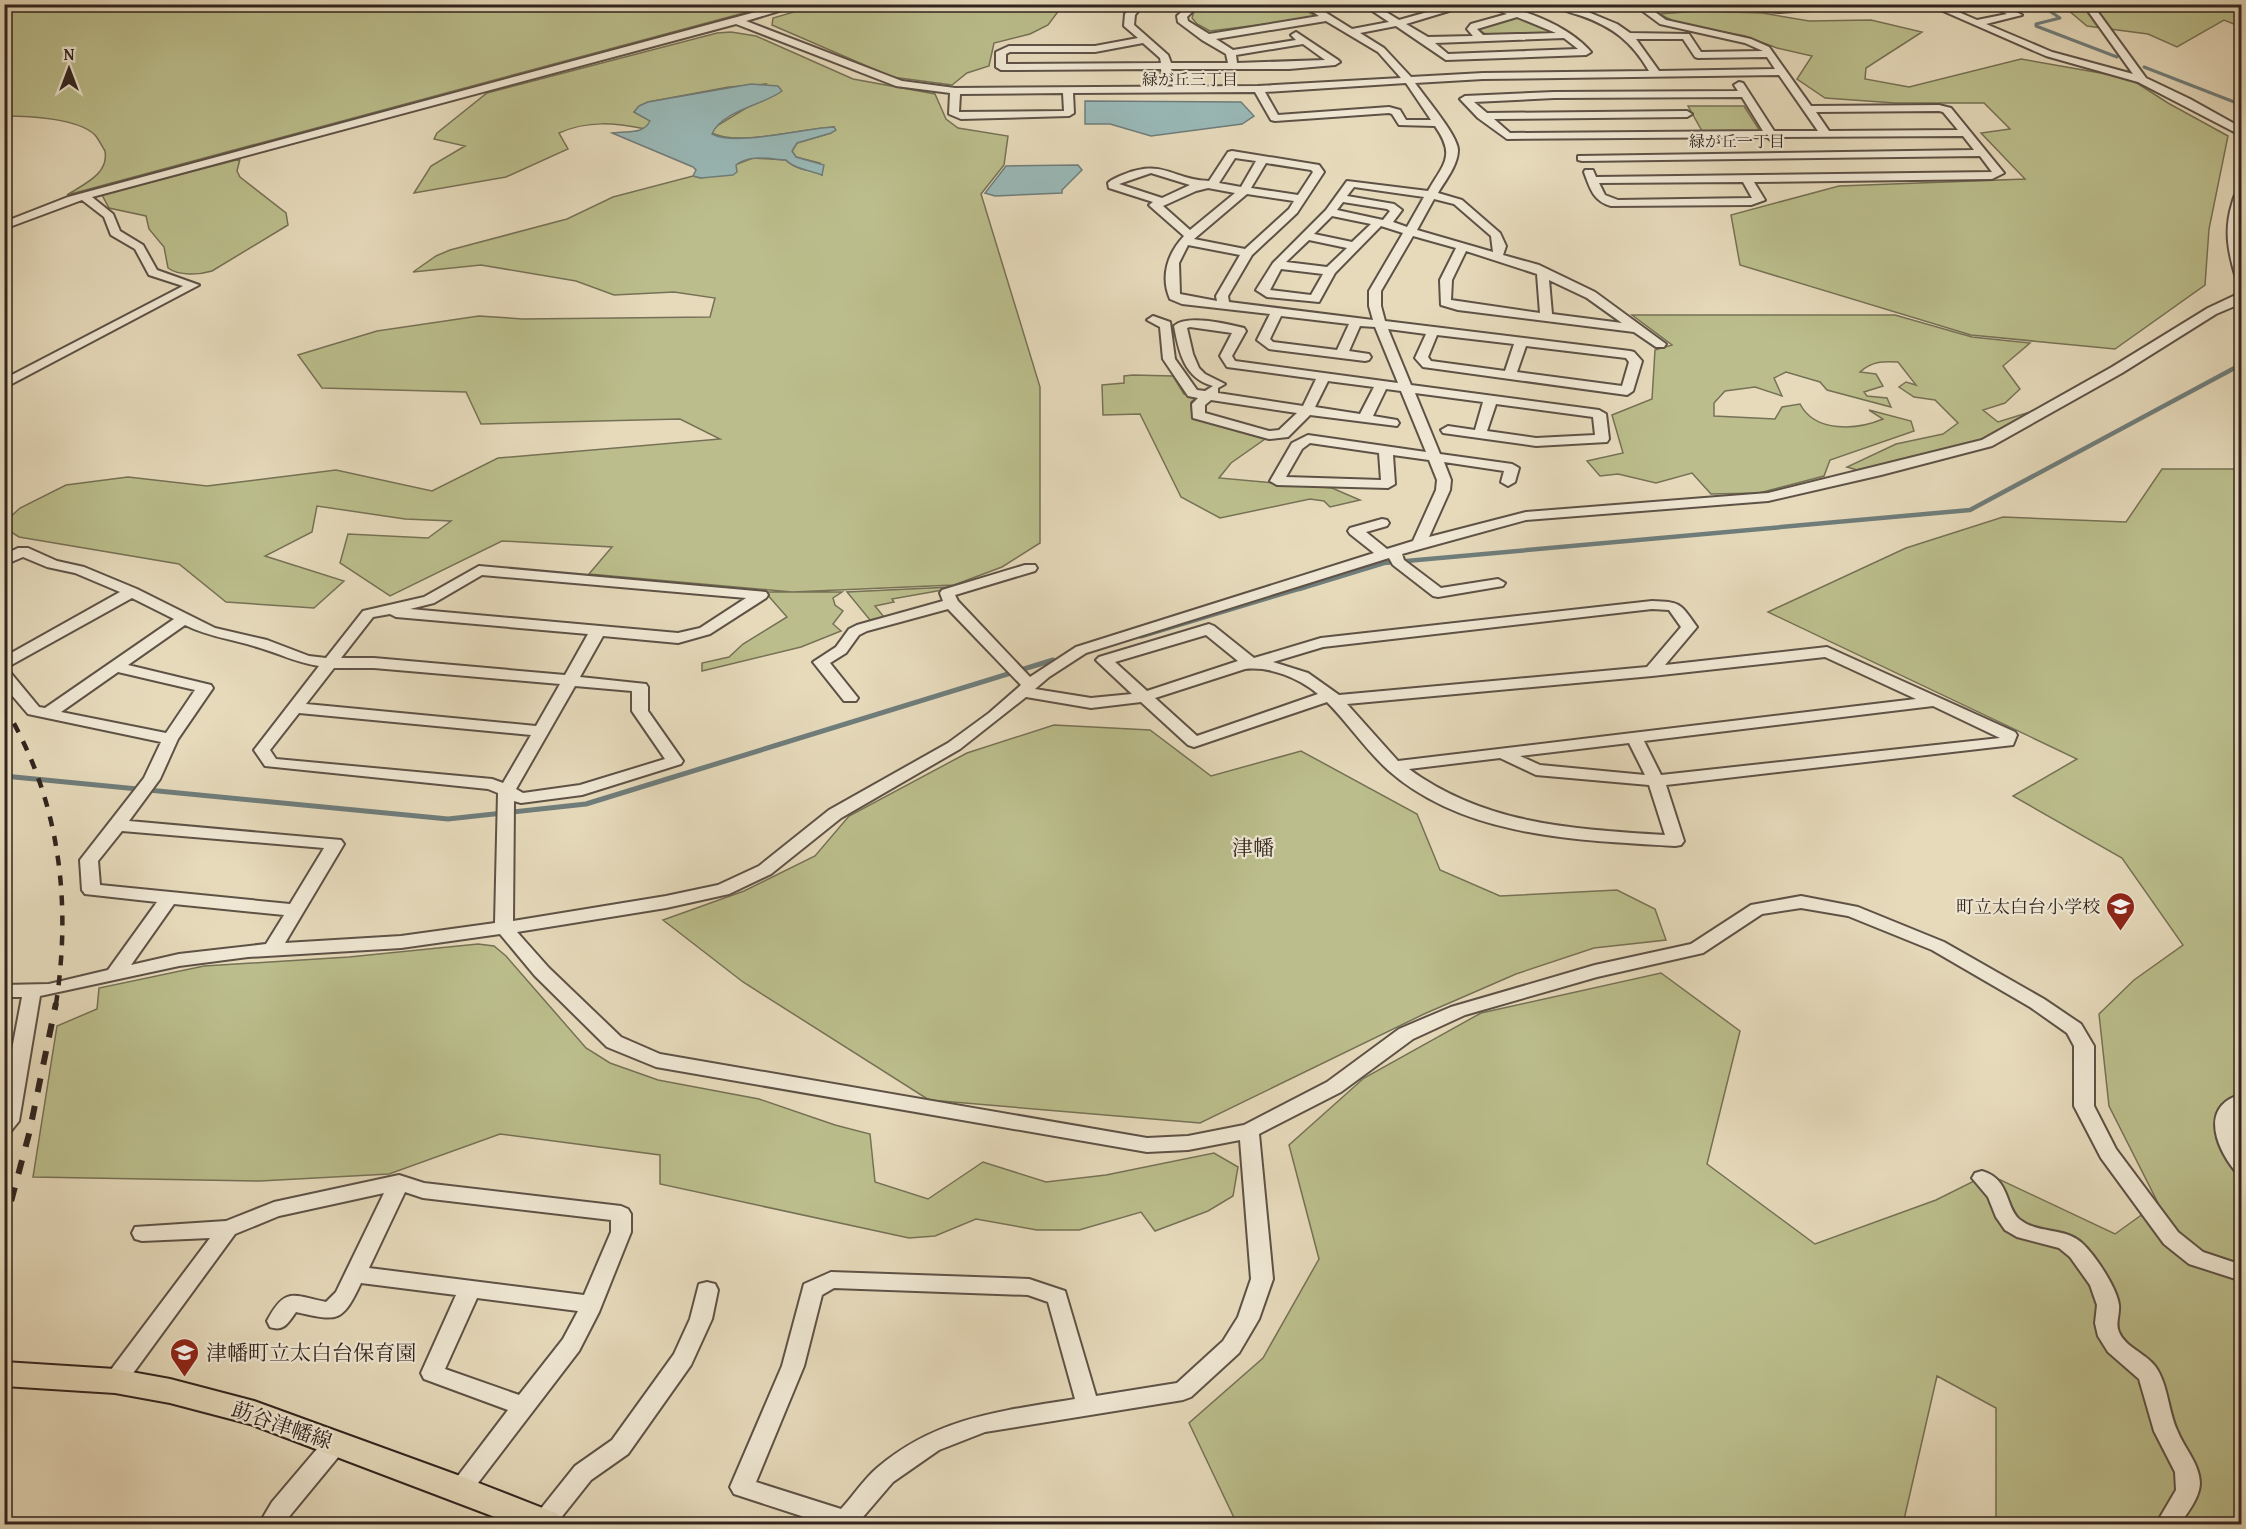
<svg xmlns="http://www.w3.org/2000/svg" width="2246" height="1529" viewBox="0 0 2246 1529" font-family="'Gentium Book Plus','Noto Serif JP',serif">
<style>
.green{fill:#bbbe8c;stroke:#767156;stroke-width:1.5}
.water{fill:#99b9b8;stroke:#6f7d7b;stroke-width:1.5}
.lines{fill:none;stroke-linecap:round;stroke-linejoin:round}
.stream-far2{stroke:#6f7d7b;stroke-width:3}
.stream-far1{stroke:#6f7d7b;stroke-width:4.5}
.stream{stroke:#6f7d7b;stroke-width:5}
.minor-casing{stroke:#5e5246;stroke-width:4}
.major-casing{stroke:#30241f;stroke-width:4}
.minor{fill:#efe7d3;fill-rule:evenodd}
.major{fill:#e6dabb;fill-rule:evenodd}
.rail-far1{stroke:#30241f;stroke-width:4.5;stroke-dasharray:10 10;stroke-linecap:butt}
.rail{stroke:#30241f;stroke-width:6;stroke-dasharray:14 14;stroke-linecap:butt}
.labels{text-anchor:middle;dominant-baseline:central;stroke-width:4.5;stroke-linejoin:round;paint-order:stroke}
.far-neighbourhood-label{font-size:16px;fill:#30241f;stroke:#efe7d3}
.poi-label{font-size:18px;fill:#30241f;stroke:#efe7d3;text-anchor:end}
.quarter-label{font-size:21px;fill:#30241f;stroke:#efe7d3}
.near-poi-label{font-size:21px;fill:#30241f;stroke:#efe7d3;text-anchor:start}
.near-street-label{font-size:21px;fill:#30241f;stroke:#efe7d3}
</style>
<rect width="100%" height="100%" fill="#e6dabb"/>
<filter id="stains"><feTurbulence type="fractalNoise" baseFrequency=".00333" numOctaves="4"/><feColorMatrix values="0 0 0 0 .2 0 0 0 0 .09 0 0 0 0 .02 0 0 0 .5 -.17"/></filter>
<radialGradient id="worn" r=".72"><stop offset=".6" stop-color="#630" stop-opacity="0"/><stop offset="1" stop-color="#630" stop-opacity=".3"/></radialGradient>
<path class="green" d="M1201 4 1296 5 1314 15 1313 18 1210 31 1197 24 1192 18 1194 11Z
M4 5 5 4 773 5 67 195C84 184 109 174 105 151 102 146 99 140 95 135 78 118 27 116 5 116Z
M818 5V4L1063 5 1048 25 1030 34 994 43 989 66 967 73 952 85 892 77 772 25 773 18Z
M2051 5H2241V27L2224 20 2177 47 2148 34 2087 26 2069 11Z
M1698 11 1762 13 1809 21 1871 20 1922 32 1866 68 1865 79 1909 87 2021 59 2129 78 2168 103 2228 136 2209 229 2205 285 2115 349 1971 335 1740 265 1731 215 1839 186 2025 179 1981 133 2010 129 1984 103H1895L1825 98 1797 79 1812 56 1777 48 1745 36 1680 24 1659 14Z
M1517 17 1560 33 1487 35 1477 29Z
M731 32 756 36 853 79 935 94 946 119 958 128 1008 136 1004 165 981 194 1040 387V543L1002 567 954 585 792 592 589 574 612 547 502 541 390 596 340 563 348 534 428 538 451 521 405 519 317 506 312 532 265 556 344 581 314 608 226 602 179 564 19 537 5 528V522L20 508 66 485 128 477 207 486 336 470 432 491 498 458 720 439 680 419 481 424 466 392 322 388 298 355 377 331 479 316 523 319 710 317 715 298 674 292 614 295 576 281 481 265 413 272 436 256 450 250 567 219 613 197 693 176 701 178 753 158 786 160C794 169 810 170 822 175L820 163 796 157 792 151 797 143 831 133 834 127C805 128 737 147 712 133L715 127 748 107 766 84 729 87 648 102 639 106 634 112 651 121 646 129C615 123 588 120 559 133L568 149 506 177 414 193 431 166 465 146 434 139 437 133 487 93 717 33Z
M1688 106H1744L1760 131H1702Z
M240 159 237 171 240 177 286 213 288 225 212 271C199 275 179 276 168 268L164 247 149 229 146 216 109 208 102 195Z
M1632 315H1895L1972 337 2030 343 2003 366 2020 389 2005 403 1983 410 1998 422 2030 412 1980 440 1857 470 1847 467 1896 444 1943 434 1958 423 1935 400 1914 397 1899 387 1906 382 1916 385 1898 362C1884 361 1872 361 1860 372L1876 374 1883 386 1864 392 1867 396 1887 398 1891 407 1827 390 1820 382 1786 372 1774 378 1782 396 1755 387 1725 391 1714 403V416L1775 419 1782 407 1800 404C1815 433 1857 430 1883 419L1869 410 1911 421 1914 431 1830 460 1824 476 1759 493 1711 494 1692 473 1656 483 1618 474 1600 476 1587 461 1623 453 1612 415 1652 399 1655 350 1672 345Z
M1133 375 1173 376 1184 394 1197 397 1191 402 1192 418 1265 439 1231 463 1219 478 1332 488 1360 500 1330 507 1324 501 1310 499 1220 518 1181 497 1140 414 1103 415 1102 385 1124 383V376Z
M2162 469H2241V1524H1996V1408L1937 1376 1903 1524H1237L1189 1423 1263 1358 1319 1259 1289 1145 1364 1078 1481 1013 1661 973 1740 1031 1707 1164 1815 1244 1936 1200 1988 1174 2115 1234 2158 1203 2109 1106 2099 1014 2134 980 2183 945 2122 858 2013 796 2077 759 1768 612 1906 548 2003 517 2126 522Z
M951 587 954 588 892 599 894 602 875 606 884 617 870 620 847 592Z
M765 592H842L833 598 835 605 843 611 833 624 841 631 801 647 702 671V663L729 657 743 644 787 617Z
M1054 725 1150 730 1211 776 1301 751 1417 814 1440 870 1500 896 1617 890 1655 909 1666 940 1594 948 1516 974 1424 1014 1200 1123 929 1100 743 982 663 920 744 891 815 856 849 816 967 753Z
M478 944 494 946 506 956 586 1048 610 1063 658 1080 759 1099 835 1125 870 1134 875 1182 928 1199 983 1162 1046 1182 1106 1175 1214 1153 1238 1167 1233 1196 1208 1211 1155 1231 1141 1212 1079 1230H1037L976 1219 935 1236 909 1238 660 1184V1155L500 1134 389 1174 260 1181 33 1177 57 1026 97 1009 99 988 204 966 349 957Z"/>
<path class="water" d="M751 84 778 86 782 91C764 105 721 111 712 134 736 147 805 128 834 127L836 130 831 133 797 143 792 151 796 157 824 165 822 175C810 170 794 169 786 160 770 159 749 154 736 165L737 172 733 175 701 178 693 176 696 170 693 167 612 133C627 130 642 136 650 121L634 112 639 106 648 102Z
M1085 101 1241 102 1254 116 1242 124 1151 136 1110 124H1085Z
M1078 165 1082 170 1062 190V193L995 196 985 193 1006 166Z"/>
<g class="lines">
<path class="stream-far2" d="M2039 4 2060 18 2036 24V26L2117 57
M2144 67 2242 105"/>
<path class="stream-far1" d="M1299 589 1384 563 1970 510 2242 364"/>
<path class="stream" d="M1141 636 1304 587
M4 776 448 819 586 804 1053 660"/>
<defs>
<path id="minor" d="M785 4H802L746 21 902 81 955 88 1258 86 1401 78 1378 52 1326 21 1216 39 1233 50 1296 40 1291 35 1296 32 1338 60 1340 62 1335 65 1289 69H1171L1172 77 1167 80 1162 77 1161 69 1001 70 996 67V52L1009 46H1095L1138 38 1124 26 1125 14 1134 4H1144L1135 15 1134 25 1168 55 1171 63H1228L1226 54 1202 40 1178 22 1177 16 1190 4H1200L1187 17 1188 21 1209 34 1319 16 1301 4H1312L1352 29 1389 22 1362 4H1373L1399 20 1456 4H1472L1406 24 1428 37 1473 36 1467 29 1471 24 1507 14 1481 4C1515 4 1568 25 1591 52L1586 55 1446 60 1396 26 1360 33 1384 48 1411 77 1483 73 1649 71C1632 42 1613 27 1582 16 1572 13 1560 10 1552 4H1566L1588 12 1617 24 1630 33 1689 34 1701 52 1763 51 1745 43 1660 24 1633 4H1644L1666 20 1751 39 1769 47 1811 106 1939 105 1951 108 2004 173 1992 179 1754 182 1765 200 1751 205 1611 206C1593 201 1590 188 1584 172L1585 170H1593L1596 177 1992 172 1980 156 1582 161 1578 160V156L1974 150 1963 136 1778 137 1780 141 1775 144 1767 137 1507 139 1478 118 1460 99 1465 96 1554 92 1738 91 1734 85 1739 82 1743 83 1774 131H1818L1779 75 1483 79 1415 83C1425 97 1458 136 1458 150 1458 165 1445 181 1438 193L1462 200 1500 233 1506 246 1503 255 1539 265 1595 292 1666 344 1664 347H1656L1634 332 1458 310 1441 305 1440 280 1456 248 1413 236 1381 291V306L1385 321 1630 351 1634 352 1642 361 1633 391 1627 395 1423 367 1415 358 1426 334 1388 329 1411 385 1599 410 1606 414 1609 439 1607 442 1536 446 1443 433 1441 430 1448 426 1475 430 1483 402 1415 393 1440 454 1512 464 1519 468 1515 482 1508 486 1501 482 1504 471 1444 462 1451 480 1450 490 1429 537 1526 512 1768 493 1982 440 2112 367 2208 308 2242 292V303L2216 314 2122 373 1992 446 1881 475 1768 501 1526 520 1402 554 1404 560 1441 588 1498 579 1505 583 1503 586 1438 597 1433 596 1393 565 1389 558 1086 653 1049 677 1035 689 1091 698 1132 694 1099 663 1096 660 1099 657 1209 624 1214 626 1254 658 1321 638 1652 601C1681 602 1680 603 1697 627L1665 665 1827 647 2015 732 2017 735 2013 745 1666 785 1684 841 1681 845 1675 846C1578 840 1465 838 1388 770 1366 750 1348 723 1327 702L1194 747 1188 745 1141 702 1091 708 1026 697 960 749 841 818 771 874 729 894 666 908 517 932 549 968 621 1037 660 1054 1147 1138 1188 1136 1244 1125 1327 1082 1399 1029 1451 1007 1595 965 1691 944 1751 905 1801 896 1858 907 1944 942 2044 999 2081 1024 2094 1046V1106L2116 1149 2178 1232 2203 1252 2242 1265V1281L2189 1264 2164 1244 2101 1158 2074 1106V1046L2067 1033 2030 1007 1932 950 1848 916 1801 908 1762 914 1703 953 1597 977 1465 1015 1413 1039 1341 1092 1259 1134 1273 1279 1259 1319 1239 1353 1191 1397 1183 1400 985 1432 939 1450 893 1482 857 1524H826L734 1494 730 1487 782 1366 804 1284 831 1272 1029 1279 1065 1291 1096 1396 1177 1383 1223 1341 1238 1317 1251 1279 1240 1140 1188 1150 1147 1152 656 1067 607 1047 535 976 500 934 401 948 248 957 179 966 40 996 19 1121 11 1131 4 1133V1091L22 997H4V985L49 984 108 970 157 902 85 894 82 890 80 860 144 778 161 742 28 714 4 686V670L10 672 39 707 45 708 174 619 132 598 4 669V657L120 592 75 573 47 567 23 557 4 565V555L18 548H28L57 561 84 567 137 589 215 628 267 640 309 656 326 658 363 611 424 597 479 566 766 592 768 595 766 598 710 634 678 643 603 636 580 677 646 684 648 687V711L683 761 681 764 582 795 521 803 514 801 513 921 666 896 718 885 759 866 829 810 948 743 989 713 1021 685 948 609 867 631 859 635 846 653 830 663 858 698 856 701H844L813 662 836 647 849 629 857 625 943 601 940 593 942 590 1025 565H1035L1037 568 1035 571 955 595 958 601 1030 677 1076 647 1374 553 1350 534 1348 531 1350 528 1382 519 1387 520 1389 523 1387 526 1366 532 1387 549 1413 541 1436 490 1437 480 1429 460 1393 455 1395 484 1388 488 1277 485 1270 481 1292 443 1308 435 1426 452 1401 391 1386 389 1373 416 1397 420 1399 423 1397 426 1310 415 1288 437 1269 439 1193 418 1192 404 1198 398 1188 396 1163 359 1160 327 1147 320 1153 316 1170 322 1175 359 1197 390 1205 391 1213 386C1184 378 1179 352 1174 326 1187 314 1227 324 1244 328L1246 331 1232 356 1235 361 1398 383 1375 327 1360 326 1349 351 1369 354 1371 357 1369 360 1365 361 1269 349 1257 340 1270 314 1182 304 1170 299C1160 276 1168 253 1184 236L1151 207 1149 205 1153 202 1109 188 1108 183C1112 179 1118 177 1125 174 1164 159 1173 180 1209 181L1228 152 1232 151 1319 165 1324 172 1297 213 1252 255 1228 296 1229 302 1373 320 1369 306V291L1403 233 1381 226 1335 273 1319 302 1267 297 1256 290 1273 263 1326 210 1347 181 1428 191C1444 163 1456 156 1435 126L1399 125 1392 114 1389 113 1275 121 1271 120 1255 92 1073 93 1074 113 1069 116 961 119 949 114 950 93 896 86 736 24 92 197 113 214 120 231 143 245 157 270 199 285 4 388V379L183 286 149 275 135 249 111 235 104 217 82 200 4 229V222L68 197ZM1517 17 1556 33 1483 35 1477 29ZM1564 38 1578 49 1448 54 1435 43ZM1636 39H1683L1695 57 1698 58 1767 57 1775 69 1659 71ZM1143 43 1160 58 1161 63 1006 64V54L1010 52H1095ZM1303 44 1325 60 1237 63 1236 55ZM1406 83 1431 120H1406L1400 110 1389 107 1278 115 1265 92ZM1063 93 1064 111 959 112 960 94ZM1742 97 1763 131 1510 133 1494 119 1687 117 1692 114 1687 111 1487 113 1474 102 1554 98ZM1939 111 1943 112 1958 130 1829 131 1816 112ZM1235 158 1256 161 1241 187 1219 183ZM1266 163 1311 170 1313 172 1298 195 1251 188ZM1151 173 1190 185 1162 198 1119 184ZM1743 182 1752 198 1618 200 1605 195 1599 183ZM1354 187 1424 197 1407 227 1393 222 1402 210 1394 204 1347 196ZM1208 188 1235 193 1190 230 1163 206 1196 191ZM1247 194 1294 201 1289 209 1245 249 1194 239ZM1434 199 1454 204 1491 236 1493 252 1417 230ZM1343 202 1387 209 1390 211 1383 220 1337 210ZM1332 216 1371 224 1352 242 1314 234ZM1309 240 1347 248 1327 267 1286 262ZM1188 245 1240 255 1216 296 1217 301 1180 294 1179 263ZM1466 251 1537 274 1540 313 1451 300 1452 280ZM1281 269 1323 274 1311 295 1270 290ZM1549 280 1587 298 1622 323 1552 314ZM1281 316 1349 324 1337 350 1273 342 1270 339ZM1190 327 1232 333 1220 356 1227 367 1316 379 1303 406 1218 393V388L1225 384 1205 374 1199 368 1193 354 1187 328ZM1437 335 1514 344 1505 371 1431 361 1428 357ZM1526 346 1626 358 1629 362 1622 386 1517 372ZM1328 381 1374 387 1360 414 1315 407ZM1211 400 1297 413 1279 430 1269 431 1205 413V405ZM1496 404 1593 417 1595 435 1536 438 1487 431ZM1310 443 1379 453 1381 480 1286 477 1302 449ZM482 575 746 598 700 628 678 633 410 609 434 603ZM1652 609 1669 610 1681 627 1647 667 1339 695 1308 673 1273 662 1323 647ZM390 614 396 617 588 634 565 675 374 658H341L373 617ZM185 625C209 637 232 639 257 647 278 653 297 663 319 666L254 750 265 766 488 789 498 793 495 923 401 936 285 943 344 844 341 840 129 821 160 779 178 739 213 688 211 685 128 665ZM1206 635 1238 661 1147 691 1115 662ZM1825 657 1916 699 1398 761 1347 704 1652 676ZM334 668H374L560 684 536 726 306 704ZM1245 669C1270 666 1299 678 1318 694L1197 736 1155 698ZM118 672 195 690 166 733 61 712ZM575 686 632 691V711L665 759 580 785 523 793 516 789ZM1933 706 2000 738 1661 775 1644 741ZM299 713 531 735 503 783 492 779 276 759 270 750ZM1629 743 1645 775 1540 765 1520 756ZM1500 758 1536 775 1649 785 1665 835C1573 829 1486 825 1409 769ZM122 831 324 848 290 904 100 885 98 861ZM174 904 284 915 266 944 179 954 131 965ZM834 1288 1028 1295 1048 1302 1075 1399C1002 1411 937 1417 877 1468 864 1479 853 1496 841 1509L756 1482 804 1366 822 1295Z
M1704 4H1862L1858 7 1779 12 1708 7Z
M1927 4H1940L1977 20 2007 14 1988 4H2001L2022 15 1986 24 2052 52 2133 74 2083 4H2092L2146 78 2190 99 2242 128V136L2138 82 2046 56Z
M2242 189 2238 235 2242 257V281L2236 278C2228 252 2224 230 2232 204 2234 197 2235 192 2242 189Z
M2242 1094V1111L2235 1123V1132L2242 1150V1173L2235 1171C2216 1147 2199 1106 2242 1094Z
M1982 1171C2010 1179 2005 1206 2019 1219 2037 1234 2065 1227 2082 1243 2095 1255 2117 1288 2119 1305 2120 1315 2115 1323 2119 1332 2125 1347 2145 1353 2155 1366 2168 1384 2168 1410 2177 1430 2184 1448 2200 1464 2200 1484 2199 1499 2187 1513 2180 1524H2156L2176 1490 2175 1472 2154 1431 2139 1379 2108 1352 2098 1336 2095 1323 2097 1305 2090 1285 2070 1257 2059 1248 2017 1237 2005 1230 1996 1217 1988 1197 1972 1178 1975 1173Z
M399 1175 424 1183 621 1206 628 1209 631 1214V1232L599 1312 579 1351 468 1496 460 1499 452 1496 448 1489 508 1410 424 1379 421 1373 456 1295 361 1283C342 1324 337 1321 296 1312 288 1323 284 1332 270 1327L267 1321C285 1287 292 1295 326 1302L336 1292 384 1193 279 1216 235 1234 123 1387 115 1390 107 1387 104 1381 107 1375 210 1238 142 1241 135 1239 132 1233 135 1227 226 1221 274 1202ZM405 1192 423 1198 611 1220V1232L584 1295 369 1268ZM477 1298 578 1311 563 1339 519 1395 445 1369Z
M707 1282 715 1284 718 1290 712 1319 691 1365 628 1454 591 1480 556 1524H532L535 1516 575 1466 612 1440 674 1354 690 1319 699 1284Z
M336 1434 344 1436 347 1443 344 1450 283 1524H259L272 1502 328 1436Z"/>
<path id="major" d="M4 1362 115 1369 170 1379 254 1401 471 1480 558 1514 563 1524H513L250 1424 170 1403 115 1393 4 1386Z"/>
</defs>
<use href="#minor" class="minor-casing"/>
<use href="#major" class="major-casing"/>
<use href="#minor" class="minor"/>
<use href="#major" class="major"/>
<path class="rail-far1" d="M4 706C59 797 72 899 56 1004"/>
<path class="rail" d="M4 1228 29 1134 56 1003"/>
</g>
<defs>
<symbol id="school-pin" viewBox="-11 -11 22 30"><path d="M0 17L-7.5 6A9.5 9.5 0 1 1 7.5 6Z" fill="#8f2418" stroke="#efe7d3"/><path d="M0-5L7-2L0 1L-7-2ZM-4 1L0 2.5L4 1V4Q0 6-4 4Z" fill="#fff"/></symbol>
</defs>
<g fill-rule="evenodd">
<use href="#school-pin" x="2104" y="890" width="33" height="45"/>
<use href="#school-pin" x="168" y="1336" width="33" height="45"/>
</g>
<g class="labels">
<g class="far-neighbourhood-label">
<text x="1190" y="79">緑が丘三丁目</text>
<text x="1737" y="141">緑が丘一丁目</text>
</g>
<g class="poi-label">
<text x="2100" y="906">町立太白台小学校</text>
</g>
<g class="quarter-label">
<text x="1253" y="847">津幡</text>
</g>
<g class="near-poi-label">
<text x="206" y="1352">津幡町立太白台保育園</text>
</g>
<g class="near-street-label">
<text transform="translate(282 1425) rotate(19)">莇谷津幡線</text>
</g>
</g>
<rect width="2246" height="1529" fill="none" stroke="#e6dabb" stroke-width="24"/>
<rect x="6" y="6" width="2234" height="1517" fill="none" stroke="#30241f" stroke-width="3"/>
<rect x="12" y="12" width="2222" height="1505" fill="none" stroke="#30241f" stroke-width="1.5"/>
<g transform="translate(69 69)" stroke="#efe7d3" stroke-width="4.5" paint-order="stroke">
<path d="M0-4.5L10 22L0 15L-10 22Z" fill="#30241f"/>
<text y="-9" font-size="16" font-weight="bold" text-anchor="middle" fill="#30241f">N</text>
</g>
<rect width="100%" height="100%" filter="url(#stains)"/>
<rect width="100%" height="100%" fill="url(#worn)"/>
</svg>
